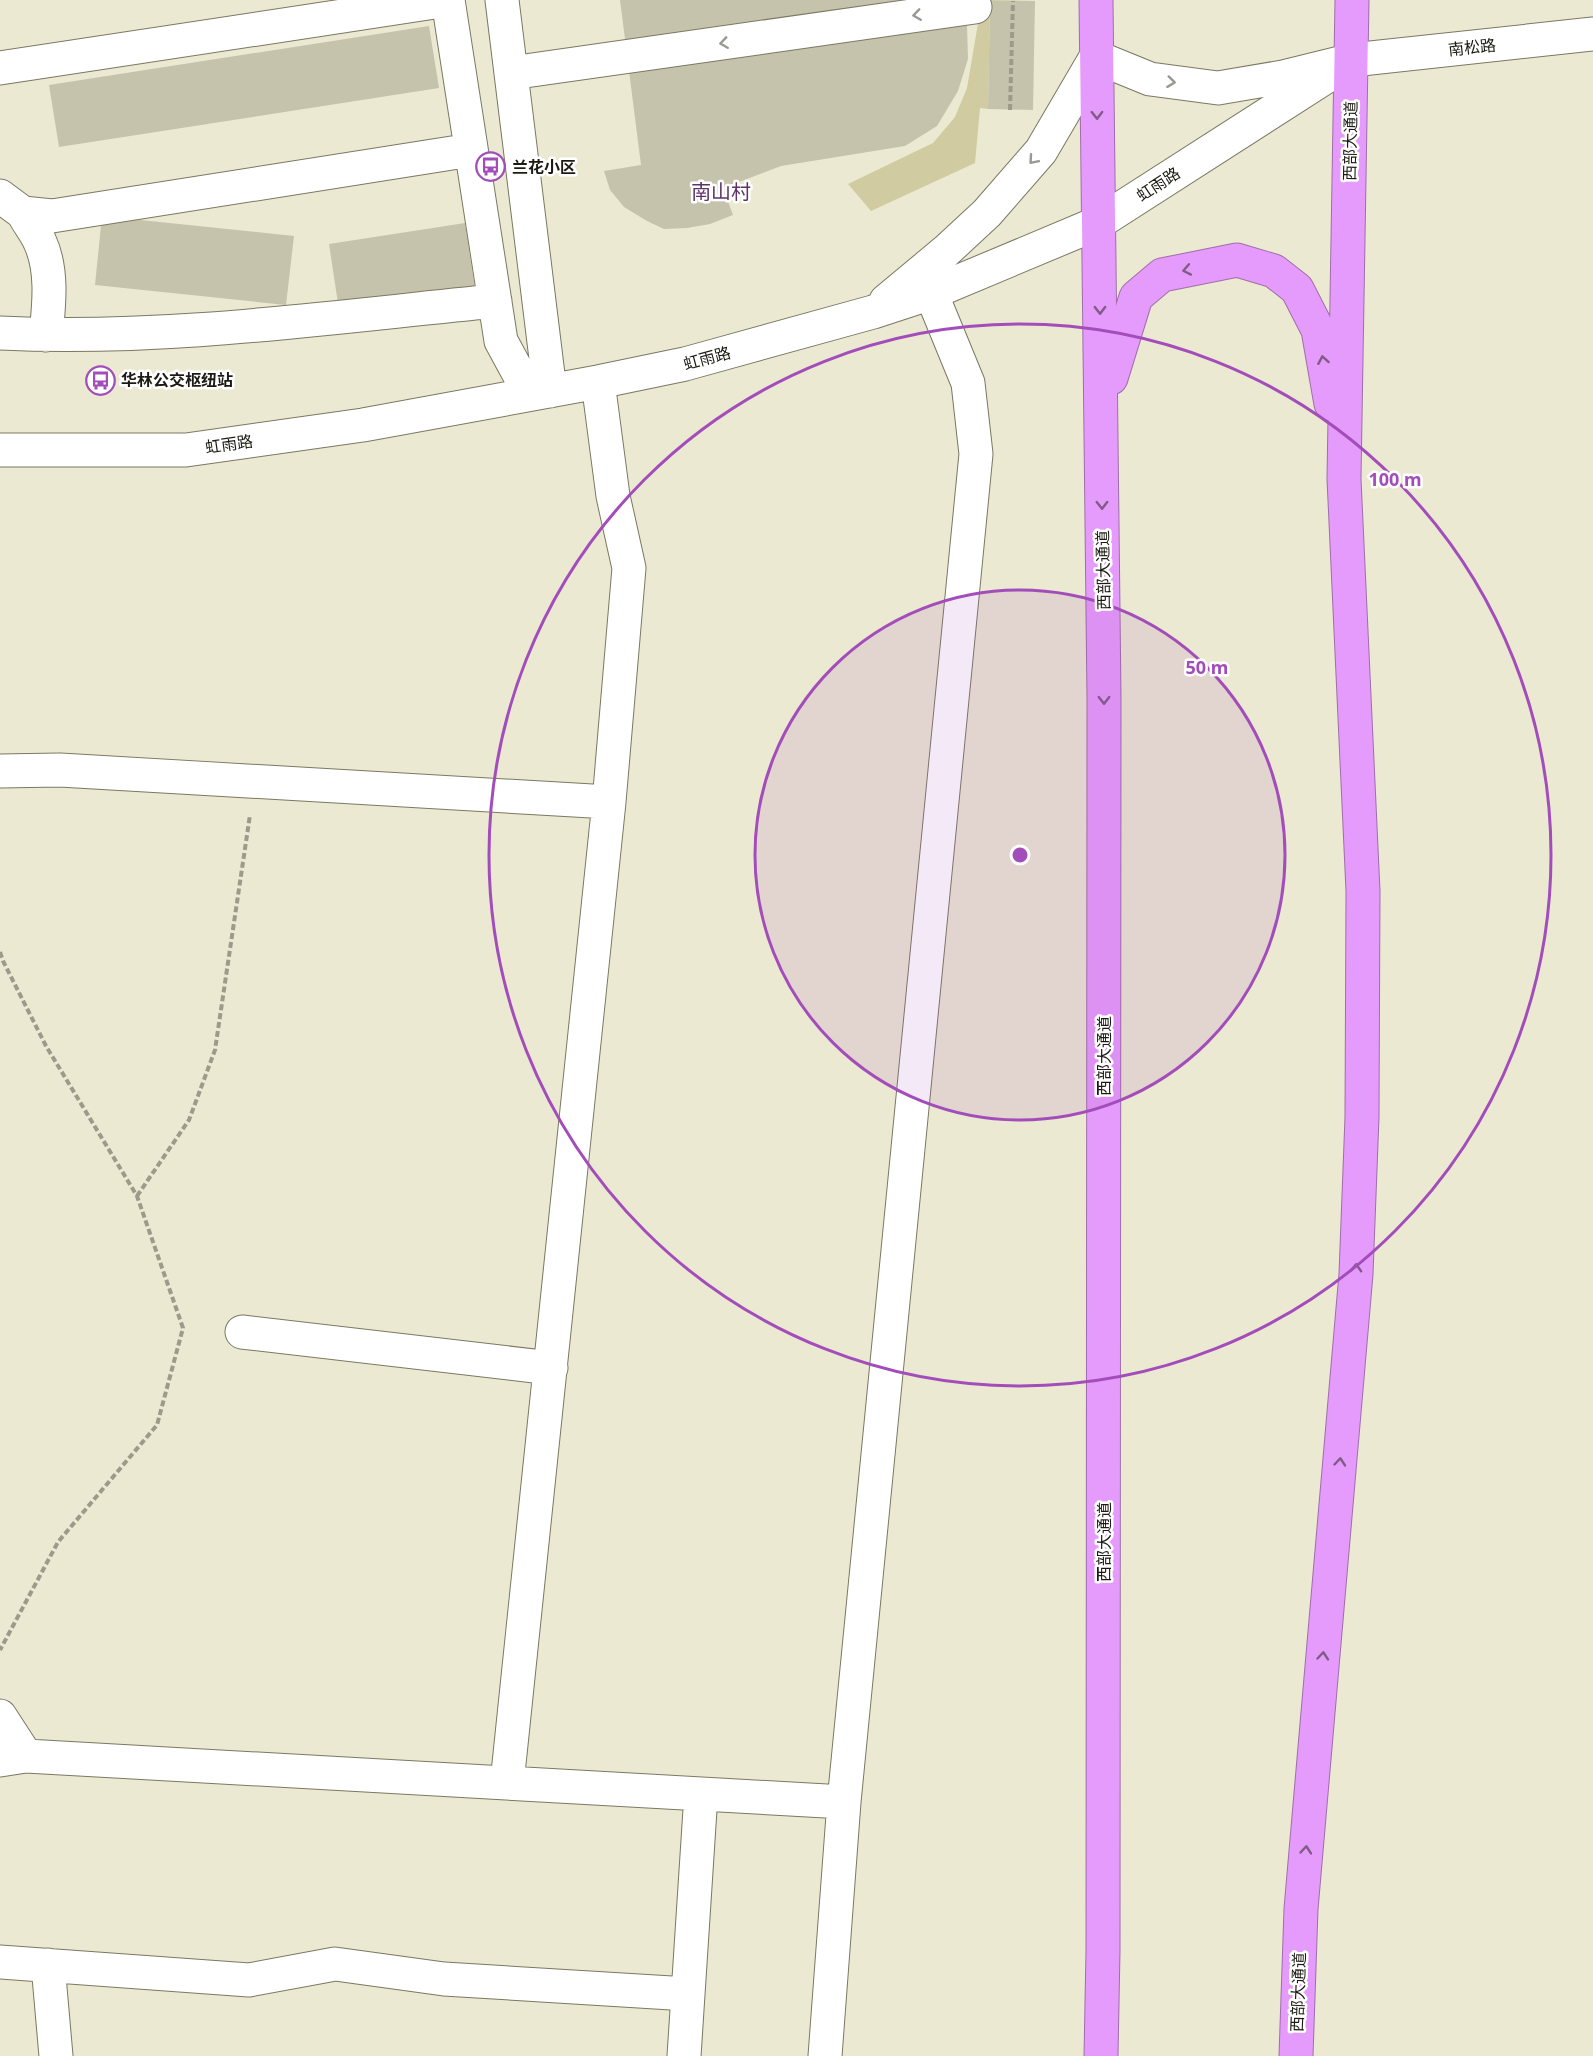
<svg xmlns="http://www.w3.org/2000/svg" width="1593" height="2056" viewBox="0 0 1593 2056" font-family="'Noto Sans','Noto Sans SC',sans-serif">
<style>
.green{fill:#d0cba1}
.building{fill:#c6c3ad}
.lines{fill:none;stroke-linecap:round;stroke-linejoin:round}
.minor-casing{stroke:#7a7863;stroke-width:35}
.highway-casing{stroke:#9f6eaa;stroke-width:35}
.path{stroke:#9c9a89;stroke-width:4;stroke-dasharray:6 3;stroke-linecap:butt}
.minor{stroke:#fff;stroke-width:33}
.highway{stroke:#e59bfb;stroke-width:33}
.oneway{stroke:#999895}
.oneway2{stroke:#805b87}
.ring{fill:none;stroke:#a34dbb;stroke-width:3}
.labels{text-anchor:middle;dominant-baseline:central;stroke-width:5;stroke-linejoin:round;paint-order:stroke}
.street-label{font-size:16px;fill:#1c1b13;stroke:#fff}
.poi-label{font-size:16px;font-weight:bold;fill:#1c1b13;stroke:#fff;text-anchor:start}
.quarter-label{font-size:20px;fill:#5d3369;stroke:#fff}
.centre{fill:#a34dbb;stroke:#fff;stroke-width:3}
.ring-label{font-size:18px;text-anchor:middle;font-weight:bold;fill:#a34dbb;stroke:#fff;stroke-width:5;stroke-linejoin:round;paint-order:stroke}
</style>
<rect width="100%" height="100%" fill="#ebe9d2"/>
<path class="green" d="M982 0H1036L990 1 988 109 980 108 975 163 871 211 848 184 933 143 955 117 967 88Z"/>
<path class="building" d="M620 0H960L967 25 968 59 958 91 937 126 905 146 781 166 723 188 733 215 710 224 687 228 664 229 647 221 624 207 610 190 604 171 641 165Z
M990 1H1035L1033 110 988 109Z
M429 26 439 88 59 147 49 85Z
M102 216 294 236 286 305 95 285Z
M465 223 475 289 339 310 329 244Z"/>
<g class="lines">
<defs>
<path id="minor" d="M502 0 550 391
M0 68 448 0 501 341 520 376 550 391
M511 73 975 7 972 0
M0 196 23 213 52 216 471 150
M23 213C28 223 36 232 40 242 53 270 49 305 46 335
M886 301 946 251 987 213 1041 151 1096 57 1150 79 1218 88 1283 77 1352 60 1593 34
M0 333C165 341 331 317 495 301
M0 450H186L363 425 598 382 685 364 873 312 931 293 1098 223 1352 60
M0 771 60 770 609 802
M242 1332 551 1368
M0 1716 26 1756
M0 1760 26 1756 844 1802
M507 1783 609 802 629 568 613 496 598 382
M0 1962 249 1980 335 1964 444 1979 688 1994
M48 1965 56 2056
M684 2056 701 1794
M825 2056 844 1802 976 454 968 383 931 293"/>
<path id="highway" d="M1096 0 1104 698 1103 1951 1101 2056
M1111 378 1136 297 1162 275 1237 260 1274 271 1297 289 1318 330 1331 404
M1296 2056 1301 1909 1356 1274 1362 1117 1363 891 1344 479 1352 0"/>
</defs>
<use href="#minor" class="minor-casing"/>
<use href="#highway" class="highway-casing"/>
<path class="path" d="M1010 110 1013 1
M0 952 3 961 46 1046 137 1196 183 1328 157 1425 58 1542 0 1650
M137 1196 189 1120 215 1050 250 815"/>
<use href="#minor" class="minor"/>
<use href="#highway" class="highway"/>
</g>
<defs><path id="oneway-chevron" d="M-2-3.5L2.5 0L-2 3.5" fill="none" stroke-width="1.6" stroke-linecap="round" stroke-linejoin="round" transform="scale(1.5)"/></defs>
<g class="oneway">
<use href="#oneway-chevron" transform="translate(917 15) rotate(172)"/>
<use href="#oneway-chevron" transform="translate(724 43) rotate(172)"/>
<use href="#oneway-chevron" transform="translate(1171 82) rotate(7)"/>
<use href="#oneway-chevron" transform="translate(1033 160) rotate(131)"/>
</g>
<g class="oneway2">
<use href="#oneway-chevron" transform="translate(1097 115) rotate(89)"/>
<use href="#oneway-chevron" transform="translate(1187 270) rotate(169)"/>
<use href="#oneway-chevron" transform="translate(1100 310) rotate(89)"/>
<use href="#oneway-chevron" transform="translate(1323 360) rotate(-100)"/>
<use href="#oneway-chevron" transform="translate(1102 505) rotate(89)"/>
<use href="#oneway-chevron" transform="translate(1104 700) rotate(90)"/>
<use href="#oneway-chevron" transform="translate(1356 1268) rotate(-88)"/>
<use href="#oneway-chevron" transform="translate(1340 1462) rotate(-85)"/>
<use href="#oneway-chevron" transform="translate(1323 1656) rotate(-85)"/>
<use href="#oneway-chevron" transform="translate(1306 1850) rotate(-85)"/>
</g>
<circle cx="1020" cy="855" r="265" fill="#a34dbb" fill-opacity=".12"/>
<g class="ring">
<circle cx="1020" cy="855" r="265"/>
<circle cx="1020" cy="855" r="531"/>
</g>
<defs>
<symbol id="bus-ring" viewBox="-11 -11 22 22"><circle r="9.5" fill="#fff" stroke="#a34dbb" stroke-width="1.5"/><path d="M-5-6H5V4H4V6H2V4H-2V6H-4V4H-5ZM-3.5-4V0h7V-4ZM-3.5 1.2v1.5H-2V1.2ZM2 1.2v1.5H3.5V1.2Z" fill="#a34dbb"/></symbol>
</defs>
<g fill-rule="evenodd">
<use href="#bus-ring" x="474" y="150" width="33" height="33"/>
<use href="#bus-ring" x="84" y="364" width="33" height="33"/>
</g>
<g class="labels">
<g class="street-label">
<text transform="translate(1472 47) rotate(-6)">南松路</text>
<text transform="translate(1350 141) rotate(-89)">西部大通道</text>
<text transform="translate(1158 184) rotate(-33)">虹雨路</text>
<text transform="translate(707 358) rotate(-15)">虹雨路</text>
<text transform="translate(229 444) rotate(-8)">虹雨路</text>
<text transform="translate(1103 570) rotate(-91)">西部大通道</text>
<text transform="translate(1104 1056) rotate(-90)">西部大通道</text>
<text transform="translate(1104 1542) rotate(-90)">西部大通道</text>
<text transform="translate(1298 1992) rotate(-88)">西部大通道</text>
</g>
<g class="poi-label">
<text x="512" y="167">兰花小区</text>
<text x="121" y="380">华林公交枢纽站</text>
</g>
<g class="quarter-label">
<text x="721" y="191">南山村</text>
</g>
</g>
<circle cx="1020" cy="855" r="9" class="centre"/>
<g class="ring-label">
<text x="1395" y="486">100 m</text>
<text x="1207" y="674">50 m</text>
</g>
</svg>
